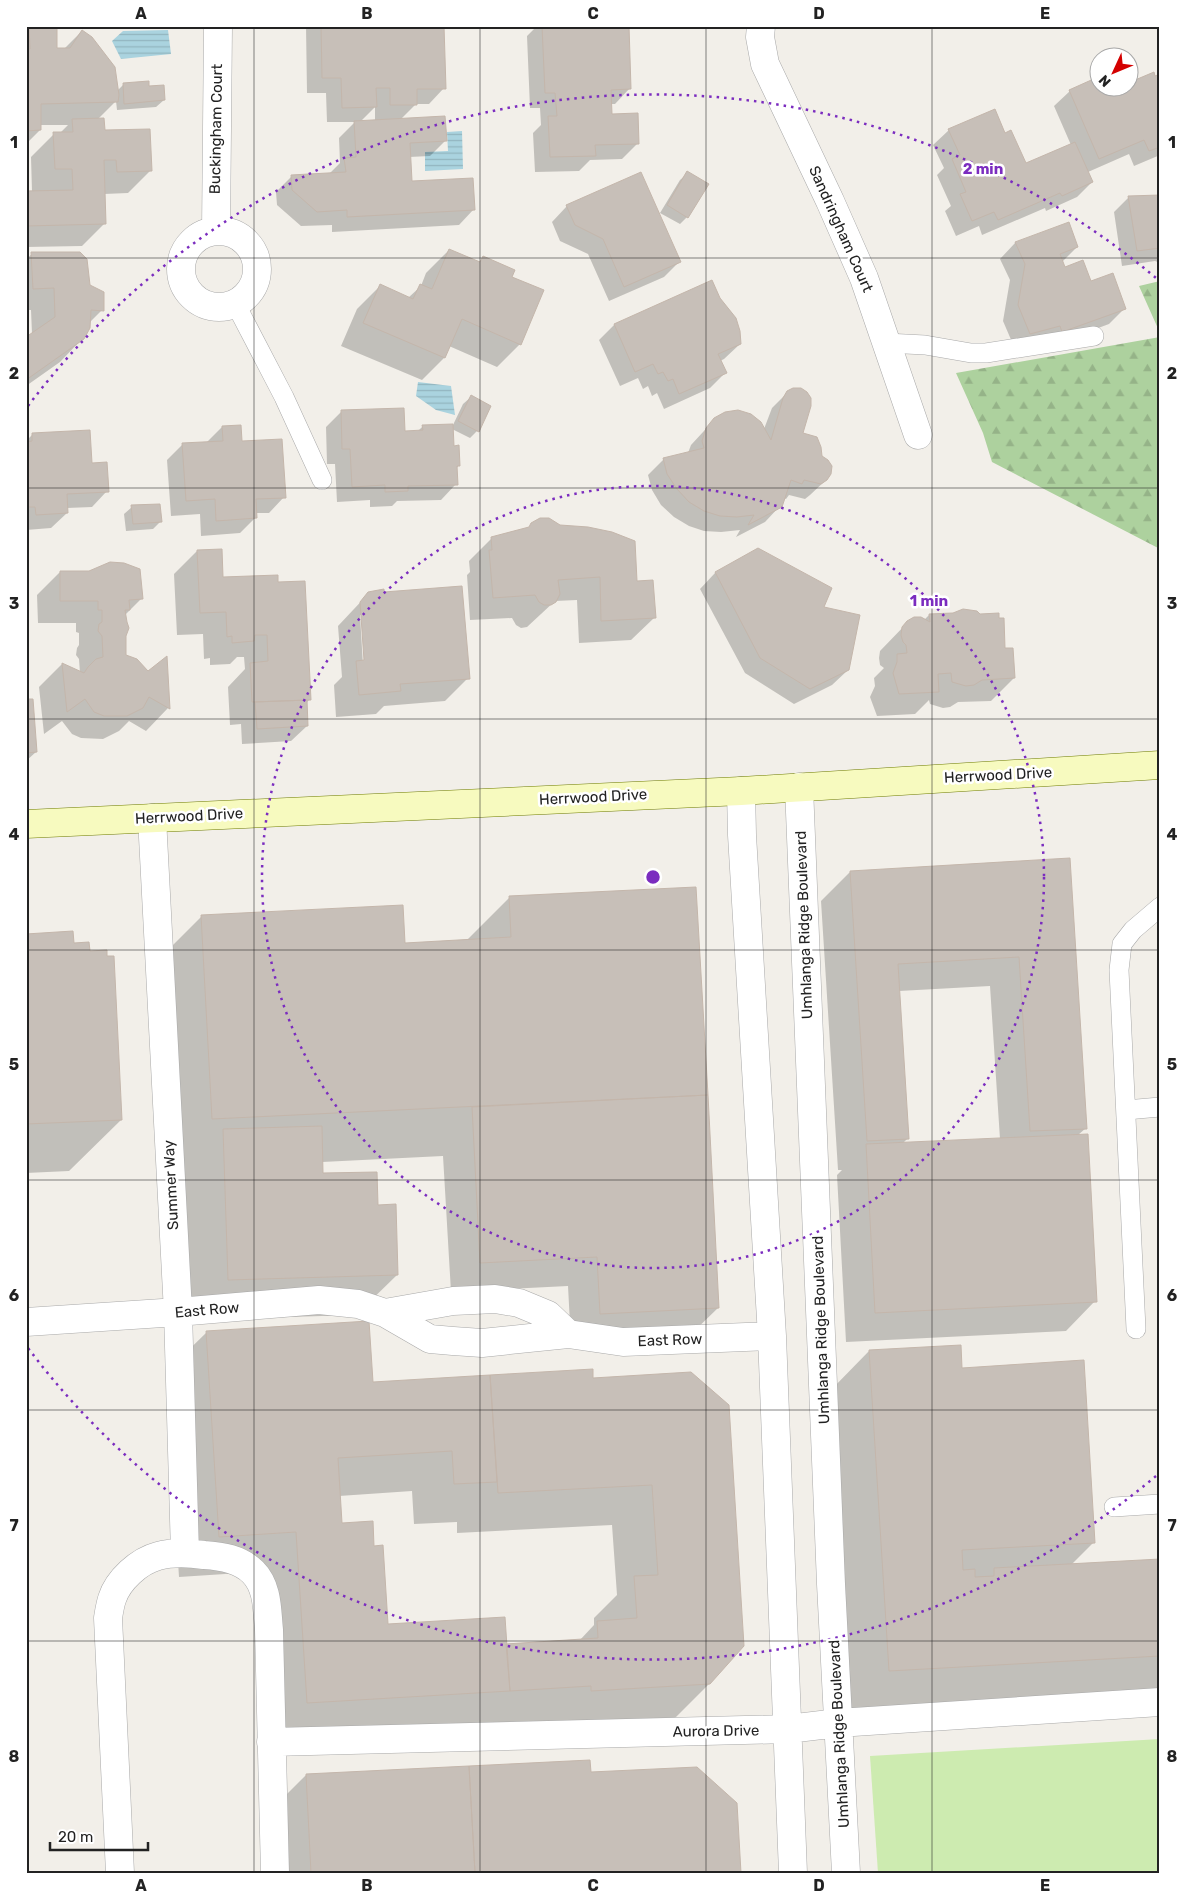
<svg xmlns="http://www.w3.org/2000/svg" width="1186" height="1899" viewBox="0 0 1186 1899" font-family="Rubik,sans-serif">
<style>
.grass{fill:#cdebb0}
.forest{fill:url(#forest-firs)}
.water{fill:url(#water-rules)}
.shadow{fill:#0003;fill-rule:evenodd}
.building{fill:#c7bfb8;stroke:#c4b6ab}
.lines{fill:none;stroke-linecap:round;stroke-linejoin:round}
.lane-casing{stroke:#a9a9a9;stroke-width:20}
.street-casing{stroke:#a9a9a9;stroke-width:29}
.secondary-casing{stroke:#707d05;stroke-width:29}
.lane{stroke:#fff;stroke-width:19}
.street{stroke:#fff;stroke-width:28}
.secondary{stroke:#f7fabf;stroke-width:28}
.grid{fill:none;stroke:#222;stroke-width:1;stroke-opacity:0.55}
.ring{fill:none;stroke:#7b2cbf;stroke-width:2.5;stroke-dasharray:2.5 5}
.labels{text-anchor:middle;dominant-baseline:central;stroke-width:5;stroke-linejoin:round;paint-order:stroke}
.street-label{font-size:15px;fill:#222;stroke:#fff}
.centre{fill:#7b2cbf;stroke:#fff;stroke-width:2.5}
.ring-label{font-size:15px;text-anchor:middle;font-weight:bold;fill:#7b2cbf;stroke:#fff;stroke-width:5;stroke-linejoin:round;paint-order:stroke}
.neatline{fill:none;stroke:#222;stroke-width:2}
.grid-label{font-size:16px;text-anchor:middle;font-weight:bold;fill:#222}
</style>
<defs>
<pattern id="forest-firs" width="22" height="20" patternUnits="userSpaceOnUse" patternTransform="scale(1.25)"><rect width="22" height="20" fill="#add19e"/><path d="M5 1l3.5 6h-7zM16 11l3.5 6h-7z" fill="#95b388"/></pattern>
<pattern id="water-rules" width="6" height="5" patternUnits="userSpaceOnUse" patternTransform="scale(1.25)"><rect width="6" height="5" fill="#aad3df"/><path d="M0 2.5h6" fill="none" stroke="#92b5bf"/></pattern>
</defs>
<rect width="100%" height="100%" fill="#f2efe9"/>
<path class="grass" d="M1160 1739V1873H878L870 1756Z"/>
<path class="forest" d="M1160 281V333L1139 286Z
M1160 337V549L992 462 983 433 956 373Z"/>
<path class="water" d="M168 30 171 54 121 59 112 41 123 31Z
M462 131 463 169 425 171V152L448 151 447 132Z
M418 382 451 386 455 415 436 410 416 396Z"/>
<path class="shadow" d="M26 26H56V49H64L82 31 117 91 123 85 148 87 164 100 156 107 117 110 116 101 98 119 104 132 150 171 128 193 104 194 105 223 82 246 26 247V192H32L31 157 54 134H59L68 125H40V130L26 144Z
M306 26H443L444 88 429 104H416L400 120 445 141 430 156 409 157 411 182 474 209 459 225 332 232V225L301 226 277 205 276 192 291 177 329 174 340 163 339 138 355 122H327L326 93H307ZM375 107V121L360 122Z
M537 26H628L630 88 615 104H610L611 115 638 143 622 159 590 160 579 171 535 172 533 133 541 125 540 108H530L527 36Z
M1160 75V155L1134 166 1129 154 1088 172 1092 182 1077 197 1046 211 1045 208 982 235 979 226 956 236 945 211 951 206 937 175 944 168 933 145 949 130 1004 134 1026 165 1071 145 1054 106 1070 91 1098 79V88H1106L1108 93 1121 88H1128Z
M688 173 687 217 680 224 660 213 680 180Z
M1129 197H1160V263L1155 261 1122 266 1114 212Z
M567 206 680 261 664 277 609 301 588 254 560 241 552 222Z
M1068 224 1077 247 1062 262 1064 268 1090 283 1125 308 1109 324 1047 347 1015 349 1003 321 1010 280 1000 259 1015 243Z
M449 250 479 263 483 258 511 278 520 344 497 367 449 346 444 358 422 380 341 346 357 309 380 286 408 298 421 286 426 273Z
M32 254 89 285 102 310 89 323 83 338 60 362 26 386V338L32 334 31 310H26V259Z
M614 325 740 344 724 359 720 361 725 373 710 388 664 409 657 393 652 396 648 386 643 389 638 378 620 386 599 340Z
M788 392 801 434 826 480 810 495 805 499 789 495 786 499 783 498 780 506 765 522 736 537 740 530 721 532 704 531 689 526 674 517 661 505 652 490 648 475 664 459 688 453 691 445 715 419 764 429 772 408Z
M471 397 477 431 470 438 452 429 453 447 459 465 456 469V484L441 500 397 501 392 506 370 507V500L337 502 335 464H327L326 427 341 412 403 432 418 431 423 426 453 425 463 404Z
M222 427 241 442 284 497 269 513H255V518L240 533 201 536 200 514 171 516 167 460 183 444 206 443Z
M32 435 91 464 107 491 92 507 67 508V513L51 528 26 530V441Z
M132 507 160 522 153 529 126 531 124 514Z
M492 538 636 582 654 618 631 640 579 643 577 600 555 601 527 627 521 628 516 625 512 618 470 620 467 575 470 572 469 561Z
M758 550 822 608 848 670 832 685 794 704 745 673 700 589 715 573Z
M197 551 222 579 277 583 310 699 305 704 307 726 291 741 242 744 241 724 230 725 228 687 245 669 244 657H237L230 664 210 665V658L204 659 203 634 177 635 174 574Z
M60 572 142 598 125 615V656L148 673 166 658 168 708 146 731 129 721 119 731 103 739 81 738 72 734 62 721 44 734 39 687 62 664 80 673 79 659 76 655 77 648 79 645V633L76 632V623H38L37 595Z
M369 593 468 678 445 701 384 706 376 714 336 717 334 685 342 677 338 626ZM360 615H363L366 666H363Z
M929 615 1004 649 1014 678 991 701 958 702 950 707 943 708 930 704 929 700 915 714 877 716 870 697 875 686 874 678 884 668 880 665 879 658 880 651 908 622 924 620Z
M26 700 36 752 26 761Z
M1069 859 1086 1128 1078 1135 1095 1301 1066 1331 846 1342 837 1175 842 1170H838L821 901 850 872ZM990 986 1000 1139 902 1144 908 1138 899 991Z
M695 888 718 1308 688 1337 571 1343 568 1286 451 1292 443 1156 322 1162V1175L377 1206 397 1275 356 1315 188 1320 183 1171 185 1169 162 1170 151 967 202 916 404 944 466 941 510 897Z
M26 935 73 944 121 1120 69 1171 26 1173Z
M207 1332 372 1383 592 1370V1379L691 1373 709 1684 668 1725 266 1743 256 1572 179 1577 166 1372ZM412 1491 414 1524 457 1522V1533L612 1525 617 1595 594 1618V1625L579 1641 505 1645 387 1626 373 1547 341 1524 339 1496Z
M869 1351 961 1369 1094 1542 1071 1565 1160 1560V1693L849 1711 829 1392Z
M589 1773 740 1873H269L265 1816 306 1775Z"/>
<path class="building" d="M29 26H57V48H70L82 30 92 37 115 67 119 95 118 102 41 104V130L26 131V49H30Z
M321 26H444L446 89H417V105H390V88H376L377 107 342 108 341 78H322Z
M542 26H629L631 89 611 90 612 114 638 113 639 144 595 145 596 156 550 157 548 116H557L555 93H545Z
M1154 72 1155 76 1160 74V147L1149 151 1144 140 1099 159 1069 90 1098 77V88H1107L1109 91 1118 88H1128V83Z
M149 81V86L164 85 165 100 124 104 123 83Z
M995 109 1005 133 1011 130 1026 163 1075 142 1093 182 1062 196 1060 193 998 220 994 212 972 221 960 194 966 192 952 159 960 155 948 129Z
M445 116 447 141 410 143 412 181 473 178 475 210 347 217V210L317 212 292 190 291 175 346 172 344 158 356 157 354 121Z
M104 118 105 130 150 129 152 171 117 172 116 160H104L106 224 26 226V191L73 190 72 169H55L53 132H73L72 119Z
M687 171 709 184 688 218 667 205Z
M641 172 681 262 624 287 603 239 575 225 566 205Z
M1160 195V248L1137 251 1128 196Z
M1069 222 1078 247 1060 254 1065 267 1083 260 1091 281 1113 273 1126 309 1062 332 1060 326 1030 334 1018 305 1025 264 1015 242Z
M449 249 480 262 483 256 515 270 512 277 544 290 521 345 462 319 445 358 363 323 380 284 413 299 420 284 432 289Z
M31 252H80L87 259 90 285 104 292V311L91 310 90 328 84 339 26 380V337L55 317 54 288 33 289Z
M712 280 720 298 736 318 740 331 741 344 718 354 727 373 679 394 673 379 668 381 663 372 658 374 653 364 635 372 614 324Z
M793 388H801L807 392 811 398V406L803 433 817 437 821 447 822 456 828 460 832 466 831 474 827 480 821 484 804 480 802 484 791 480 782 507 748 525 754 515 737 517 720 516 704 511 689 502 677 489 667 474 663 458 704 448 702 441 706 428 714 418 725 412 738 410 751 414 761 422 771 440 783 398 787 391Z
M471 395 491 406 479 432 458 421Z
M404 408 405 431 423 430 422 425 453 424 454 446 459 445 460 466H457L458 485 408 486V491L385 492V485L352 487 350 449H342L341 410Z
M241 425 242 441 282 439 286 498 256 499 257 518 216 521 215 499 186 501 182 443 223 441 222 426Z
M90 430 92 463 107 462 109 492 67 494 68 513 36 515 35 507H26V442L32 441V433Z
M160 504 162 522 133 524 131 505Z
M540 518H549L560 525 588 527 612 532 635 541 637 581 653 580 656 618 601 621 600 577 558 580 560 594 556 602 551 605H544L539 602 535 595 493 598 489 550H492L491 537 529 527 531 523Z
M758 548 832 588 824 607 860 615 849 670 810 689 760 658 715 572Z
M222 549 223 577 278 575V582L305 581 311 700 252 702 250 663 268 661 267 635H255L254 641 232 643V636L227 637 226 612 200 613 197 550Z
M110 562 124 563 140 569 143 599 129 600 130 610H125L127 622 129 628 126 636V655L137 659 148 671 167 656 170 709 149 697 143 708 127 716H104L94 712 85 699 67 712 62 663 84 673 88 667 96 659 103 657 102 636 98 631 99 624 102 622V610H98V601H60V571H89Z
M462 586 470 679 400 684 401 691 359 695 356 661 364 660 360 602 368 592 384 589V592Z
M963 609 977 611 980 614 999 613V618H1004L1005 648H1013L1015 678 982 680 974 685 966 686 952 682 951 673 938 674 939 692 899 694 893 673 897 662V654L907 653 906 645 903 642 901 635 902 627 907 621 914 617H921L930 622 929 614 953 613Z
M26 699H33L37 752 26 753Z
M307 700 308 726 257 729 255 702Z
M1070 858 1087 1129 1030 1131 1019 957 898 964 909 1139 867 1141 850 871Z
M696 887 708 1095 212 1119 201 915 403 905 405 943 511 937 509 896Z
M73 931 74 943 89 942 90 951 107 950V956H114L122 1120 26 1124V934Z
M708 1095 719 1308 600 1314 597 1257 480 1263 472 1107Z
M322 1126 323 1173 377 1172 378 1205 396 1204 398 1275 228 1280 223 1129Z
M1088 1134 1097 1302 875 1313 866 1144Z
M369 1321 373 1382 490 1375 497 1482 454 1484 452 1451 338 1458 342 1523 373 1521 374 1546 383 1545 388 1624 505 1617 510 1691 307 1703 296 1532 219 1537 206 1331Z
M961 1345 962 1368 1084 1360 1095 1543 962 1550 963 1570 975 1569V1577L994 1576V1568L1160 1559V1656L889 1671 869 1350Z
M593 1369V1378L691 1372 729 1405 744 1646 710 1684 591 1691V1686L510 1691 506 1644 598 1638 597 1621 637 1618 634 1576 658 1575 652 1485 498 1493 490 1375Z
M590 1760 591 1772 697 1767 737 1803 741 1873H475L469 1766Z
M469 1766 475 1873H311L306 1774Z"/>
<g class="lines">
<defs>
<path id="lane" d="M235 303 284 397 322 480
M886 343 925 345 971 353H986L1094 336
M1126 1110 1160 1107
M1136 1329 1119 970 1122 944 1133 930 1160 907
M1114 1507 1160 1504"/>
<path id="street" d="M761 26 760 37 765 64 830 201 864 278 918 435
M216 231 218 26
M181 269a38 38 0 1 1 76 0a38 38 0 1 1-76 0Z
M799 787 831 1584 846 1873
M741 791 742 835 772 1336 793 1873
M152 818 178 1312 185 1553
M385 1313 453 1301 495 1299 519 1303 548 1315 568 1334
M26 1322 178 1312 319 1300 358 1304 385 1313 430 1339 453 1341 482 1343 568 1334 623 1342 772 1336
M271 1742 788 1729 838 1723 1160 1702
M120 1873 108 1618C109 1612 110 1605 112 1599 118 1580 139 1561 158 1556 173 1552 189 1553 204 1555 222 1556 240 1559 253 1572 268 1587 267 1610 269 1630L275 1873"/>
<path id="secondary" d="M26 824 741 791 1160 765"/>
</defs>
<use href="#lane" class="lane-casing"/>
<use href="#street" class="street-casing"/>
<use href="#secondary" class="secondary-casing"/>
<use href="#lane" class="lane"/>
<use href="#street" class="street"/>
<use href="#secondary" class="secondary"/>
</g>
<path class="grid" d="M254 26V1873M480 26V1873M706 26V1873M932 26V1873M26 258H1160M26 488H1160M26 719H1160M26 950H1160M26 1180H1160M26 1410H1160M26 1641H1160"/>
<g class="ring">
<circle cx="653" cy="877" r="391"/>
<path d="M1156 1476A782 782 0 0 1 28 1348M28 406A782 782 0 0 1 1156 278"/>
</g>
<g class="labels">
<g class="street-label">
<text transform="translate(216 129) rotate(-89)">Buckingham Court</text>
<text transform="translate(841 229) rotate(66)">Sandringham Court</text>
<text transform="translate(998 775) rotate(-3)">Herrwood Drive</text>
<text transform="translate(593 797) rotate(-3)">Herrwood Drive</text>
<text transform="translate(189 816) rotate(-3)">Herrwood Drive</text>
<text transform="translate(804 925) rotate(-92)">Umhlanga Ridge Boulevard</text>
<text transform="translate(171 1185) rotate(-93)">Summer Way</text>
<text transform="translate(207 1310) rotate(-5)">East Row</text>
<text transform="translate(821 1330) rotate(-92)">Umhlanga Ridge Boulevard</text>
<text transform="translate(670 1340) rotate(-2)">East Row</text>
<text transform="translate(716 1731) rotate(-1)">Aurora Drive</text>
<text transform="translate(839 1734) rotate(-93)">Umhlanga Ridge Boulevard</text>
</g>
</g>
<circle cx="653" cy="877" r="8" class="centre"/>
<g class="ring-label">
<text x="983" y="174">2 min</text>
<text x="929" y="606">1 min</text>
</g>
<rect width="1186" height="1899" fill="none" stroke="#ffffff" stroke-width="55"/>
<g transform="translate(1114 72) rotate(226)"><circle r="24" fill="#ffffff" stroke="#a7a7a7"/>
<path d="M0-4L9 19L0 12L-9 19Z" fill="#d40000"/>
<text y="-8" font-size="14" font-weight="bold" text-anchor="middle" fill="#222222">N</text>
</g>
<path d="M50 1842v8h98v-8" fill="none" stroke="#222222" stroke-width="2.5"/>
<text x="58" y="1842" font-size="15" fill="#222222" stroke="#ffffff" stroke-width="4" paint-order="stroke">20 m</text>
<rect x="28" y="28" width="1130" height="1844" class="neatline"/>
<g class="grid-label">
<text x="141" y="19">A</text>
<text x="367" y="19">B</text>
<text x="593" y="19">C</text>
<text x="819" y="19">D</text>
<text x="1045" y="19">E</text>
<text x="14" y="148">1</text>
<text x="1172" y="148">1</text>
<text x="14" y="379">2</text>
<text x="1172" y="379">2</text>
<text x="14" y="609">3</text>
<text x="1172" y="609">3</text>
<text x="14" y="840">4</text>
<text x="1172" y="840">4</text>
<text x="14" y="1070">5</text>
<text x="1172" y="1070">5</text>
<text x="14" y="1301">6</text>
<text x="1172" y="1301">6</text>
<text x="14" y="1531">7</text>
<text x="1172" y="1531">7</text>
<text x="14" y="1762">8</text>
<text x="1172" y="1762">8</text>
<text x="141" y="1891">A</text>
<text x="367" y="1891">B</text>
<text x="593" y="1891">C</text>
<text x="819" y="1891">D</text>
<text x="1045" y="1891">E</text>
</g>
</svg>
